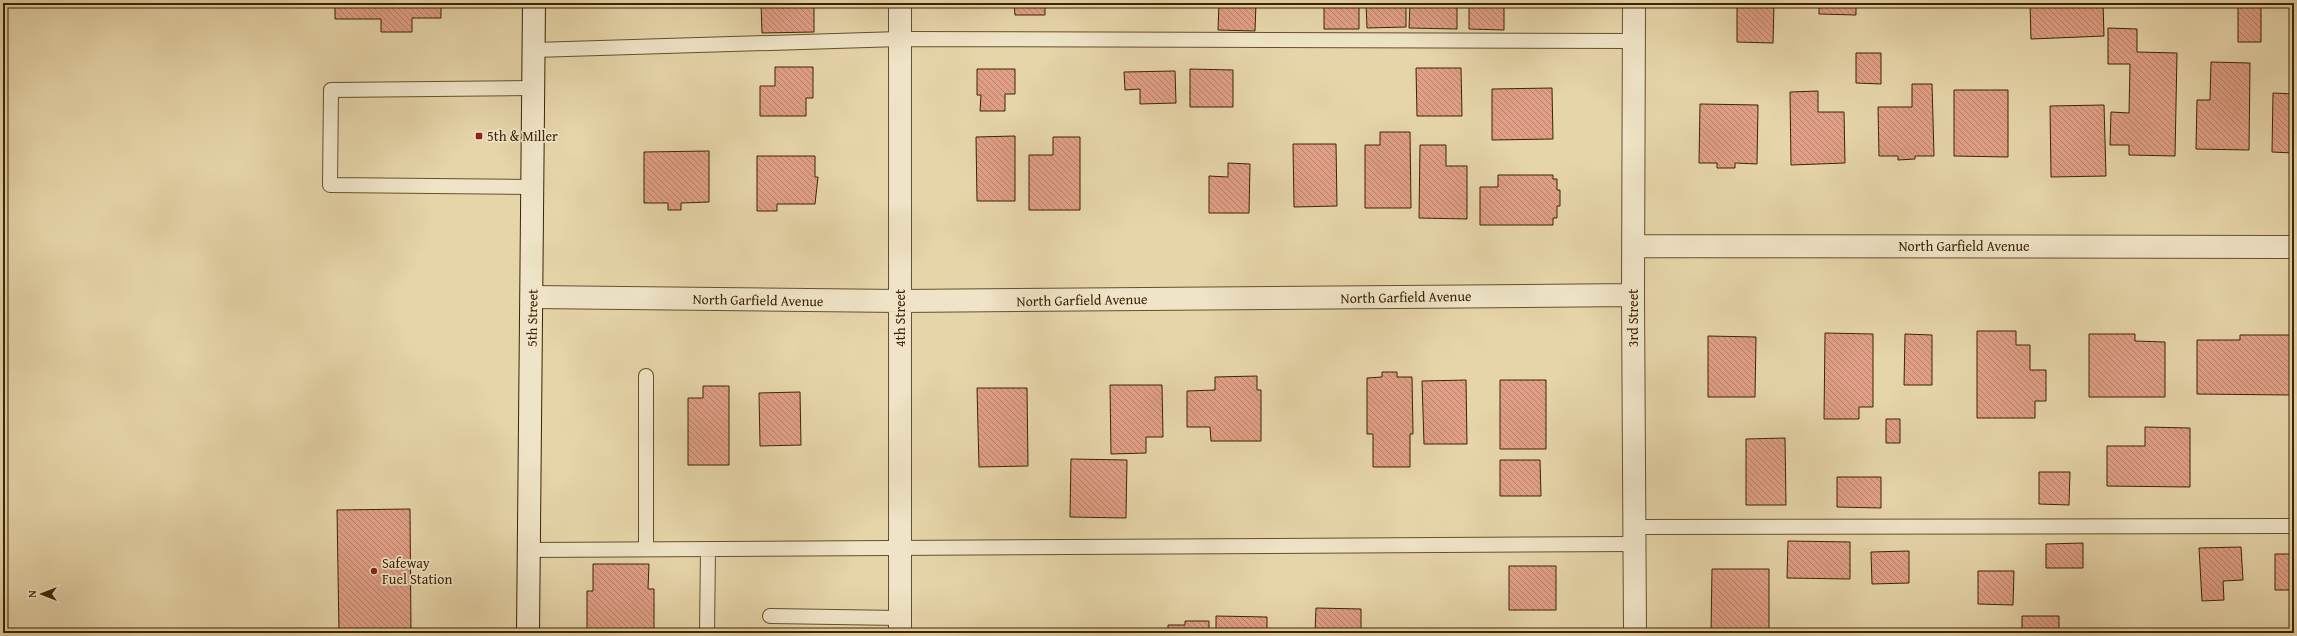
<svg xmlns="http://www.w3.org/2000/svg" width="2297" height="636" viewBox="0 0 2297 636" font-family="'Gentium Book Plus',serif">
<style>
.building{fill:url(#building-back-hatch);stroke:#3d2403}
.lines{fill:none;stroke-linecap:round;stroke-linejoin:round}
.service-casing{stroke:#67502c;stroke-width:16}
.minor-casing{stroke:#67502c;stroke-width:24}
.secondary-casing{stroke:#3d2403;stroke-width:24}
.service{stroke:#efe4c7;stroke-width:14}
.minor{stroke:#efe4c7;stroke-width:22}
.secondary{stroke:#efe4c7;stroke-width:22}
.poi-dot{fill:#8f2418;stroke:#efe4c7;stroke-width:1.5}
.labels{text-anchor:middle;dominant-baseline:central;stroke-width:3.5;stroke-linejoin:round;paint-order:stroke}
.poi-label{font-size:14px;fill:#3d2403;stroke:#efe4c7;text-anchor:start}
.street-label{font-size:14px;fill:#3d2403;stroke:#efe4c7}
</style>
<defs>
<pattern id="building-back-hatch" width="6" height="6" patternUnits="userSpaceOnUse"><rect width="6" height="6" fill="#e09f86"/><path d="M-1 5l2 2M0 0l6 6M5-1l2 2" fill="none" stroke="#b7816b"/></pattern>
</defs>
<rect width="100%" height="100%" fill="#e6d5a9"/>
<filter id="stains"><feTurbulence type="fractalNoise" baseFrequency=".005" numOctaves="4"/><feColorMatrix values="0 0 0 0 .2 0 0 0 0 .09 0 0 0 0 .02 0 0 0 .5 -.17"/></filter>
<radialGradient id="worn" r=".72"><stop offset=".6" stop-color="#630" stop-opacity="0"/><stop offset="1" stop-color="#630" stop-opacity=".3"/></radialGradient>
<path class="building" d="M335 3H441V18H412V32H381V19H335Z
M761 3H814V32L762 33Z
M1014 3H1045V15H1015Z
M1219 3H1256L1255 31 1218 30Z
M1324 3H1359V29H1324Z
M1366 3H1406V27L1367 28Z
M1410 3H1457V29L1409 28Z
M1469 3H1504V30L1469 29Z
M1737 3H1774L1773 43 1737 42Z
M1819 3H1856V15L1819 14Z
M2030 3H2103L2104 36 2031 39Z
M2238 3H2261V42H2238Z
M2108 28 2137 29V52L2177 53 2175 156 2129 155V145H2110L2111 112 2129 113 2130 64H2108Z
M1856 53H1881V84L1856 83Z
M2211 62 2250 63 2249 150 2196 149 2197 100H2210Z
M775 67H813V98H806V116H760V86H775Z
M1416 68H1461L1462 116H1417Z
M977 69H1015V94H1005V111H980L981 95H977Z
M1190 69 1233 70V107H1190Z
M1175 71 1176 103 1140 104V89L1125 90 1124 72Z
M1912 84H1932L1934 156H1915V159L1898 160V156H1879L1878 107H1912Z
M1552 88 1553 139 1492 140V89Z
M1954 90H2008V157L1954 156Z
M1818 91V112H1844L1845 163 1791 165 1790 92Z
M2273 93 2294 94V153L2272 152Z
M1700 104 1758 105 1757 164 1735 163V168H1717V163H1699Z
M2104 105 2106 176 2051 177 2050 106Z
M1380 132H1410L1411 208H1365V145H1380Z
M1015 136V201H977L976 137Z
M1053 137H1080V210H1029V155H1053Z
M1293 144H1336L1337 206 1294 207Z
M1420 145H1446V166H1467V219L1419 218Z
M709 151V202L681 203V210H668V203H644V152Z
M757 156H815V177H818L815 204H777V211H757Z
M1228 163 1250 164 1249 213H1209V176L1228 177Z
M1498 175H1553V179H1557V190H1560V206H1557V218H1553V225H1480V187H1498Z
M1977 331H2016V345H2030V370H2046V401H2035V418H1977Z
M1825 333 1873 334V407H1859V419H1824Z
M1905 334 1932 335V385H1904Z
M2089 334H2135V341L2165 342V397H2089Z
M2240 335H2291L2290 395 2197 394V340H2240Z
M1708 336 1756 337 1755 397H1708Z
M1382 372H1397V377H1412L1413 434H1410V467H1373V434H1367V378L1382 377Z
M1257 376V390H1261V441H1211L1210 427H1187V391L1215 390V377Z
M1466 380 1467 444H1424L1422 381Z
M1500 380H1546V449H1500Z
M1110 385H1162L1163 437H1146V453L1111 454Z
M703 386H729V465H688V398H703Z
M977 388H1027L1028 466 979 467Z
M800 392 801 445 760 446 759 393Z
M1886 419H1900V443H1886Z
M2145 427 2190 428V487L2107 486V446H2145Z
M1785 438 1786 505H1746V439Z
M1071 459 1127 460 1126 518 1070 517Z
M1500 460H1540L1541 496H1500Z
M2039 472H2070L2069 505 2039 504Z
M1837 477H1881V508L1837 507Z
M410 509 411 633H339L337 510Z
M1788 541 1850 542V579L1787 578Z
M2083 543V568H2046V544Z
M2241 547 2243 580 2223 581 2224 600 2202 601 2199 548Z
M1909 551V583L1872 584 1871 552Z
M2275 554H2294V590H2275Z
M593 564H649L648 589H654V633H587V591H593Z
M1509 566H1556V610H1509Z
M1712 569H1769V633H1711Z
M1978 571H2014L2013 605 1978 604Z
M1316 608 1361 609V633H1315Z
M1216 616 1267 617V633H1216Z
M2022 616H2059V633H2022Z
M1185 621H1209V633H1168V625H1185Z
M2130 630H2173V633H2130Z"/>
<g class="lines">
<defs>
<path id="service" d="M534 50 900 39 1634 41
M533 187 330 185 331 90 533 88
M1635 527 2294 526
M646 549V376
M529 550 1635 544
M770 616 900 618
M707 633 708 549"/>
<path id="minor" d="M1634 3 1633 295 1635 633
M1634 246 2294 247
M532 297 900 301 1633 295
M900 633V3"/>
<path id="secondary" d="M528 633 534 3"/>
</defs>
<use href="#service" class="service-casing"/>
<use href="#minor" class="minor-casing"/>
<use href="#secondary" class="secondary-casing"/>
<use href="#service" class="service"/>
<use href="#minor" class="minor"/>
<use href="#secondary" class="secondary"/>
</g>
<g class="poi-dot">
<rect x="475" y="132" width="8" height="8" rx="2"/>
<circle cx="374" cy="571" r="4"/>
</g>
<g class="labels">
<g class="poi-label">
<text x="487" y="136">5th &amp; Miller</text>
<text x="382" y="563">Safeway<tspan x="382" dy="16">Fuel Station</tspan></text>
</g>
<g class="street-label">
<text x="1964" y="246">North Garfield Avenue</text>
<text transform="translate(1406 297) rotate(-1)">North Garfield Avenue</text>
<text transform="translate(758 300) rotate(1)">North Garfield Avenue</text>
<text transform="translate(1082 300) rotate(-1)">North Garfield Avenue</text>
<text transform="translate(532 318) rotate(-89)">5th Street</text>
<text transform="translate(900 318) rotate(-90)">4th Street</text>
<text transform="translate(1633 318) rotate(-90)">3rd Street</text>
</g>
</g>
<rect width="2297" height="636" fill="none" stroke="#e6d5a9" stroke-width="16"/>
<rect x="4" y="4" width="2289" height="628" fill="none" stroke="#3d2403" stroke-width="2"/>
<rect x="8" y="8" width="2281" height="620" fill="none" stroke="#3d2403"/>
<g transform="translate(42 594) rotate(270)" stroke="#efe4c7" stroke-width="3" paint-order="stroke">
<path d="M0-3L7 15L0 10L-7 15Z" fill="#3d2403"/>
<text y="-6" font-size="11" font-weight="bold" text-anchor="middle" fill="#3d2403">N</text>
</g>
<rect width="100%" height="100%" filter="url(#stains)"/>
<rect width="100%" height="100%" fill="url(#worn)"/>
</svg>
